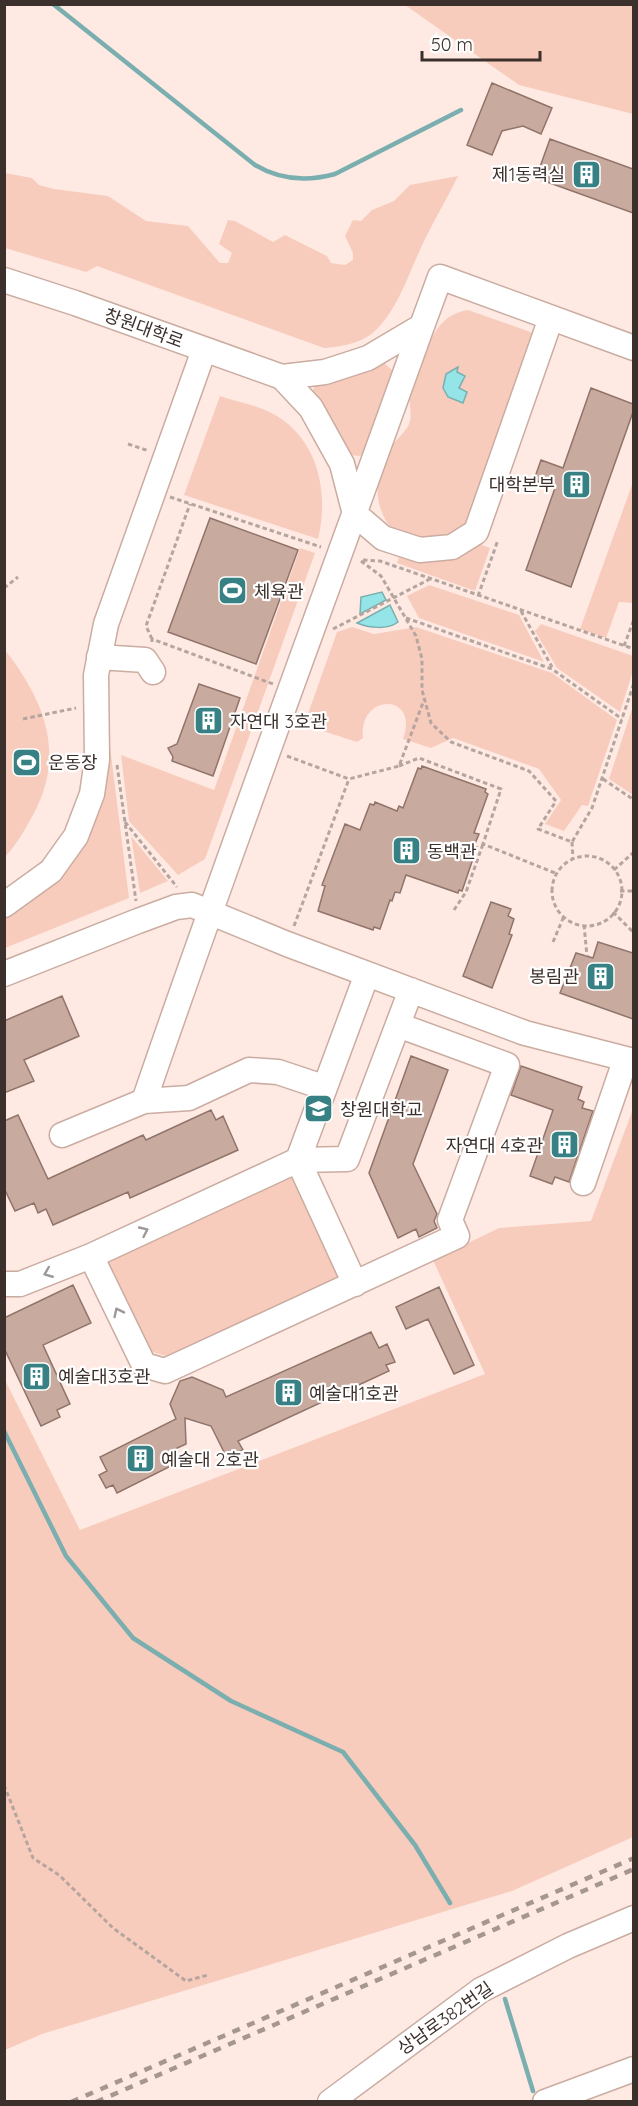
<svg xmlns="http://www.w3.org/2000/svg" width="638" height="2106" viewBox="0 0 638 2106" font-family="Quicksand,'Noto Sans KR',sans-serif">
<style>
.green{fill:#f8ccbd}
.water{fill:#95e4e7;stroke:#7aaeaf;stroke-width:1.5}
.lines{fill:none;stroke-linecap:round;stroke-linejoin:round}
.stream{stroke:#7aaeaf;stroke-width:4.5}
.building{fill:#c8aa9f;stroke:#90746a;stroke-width:1.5}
.minor-casing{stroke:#caaca1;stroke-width:27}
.path{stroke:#b6a59f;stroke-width:3;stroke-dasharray:4.5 3;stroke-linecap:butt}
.minor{stroke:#fff;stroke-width:24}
.rail{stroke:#a69690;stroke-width:4.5;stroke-dasharray:8 8;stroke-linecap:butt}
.oneway{stroke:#9e9896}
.labels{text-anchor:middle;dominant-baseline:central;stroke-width:4.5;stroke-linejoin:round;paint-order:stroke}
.poi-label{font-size:18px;fill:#3c302c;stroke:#fff;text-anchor:start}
.street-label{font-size:18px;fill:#3c302c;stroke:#fff}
</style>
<rect width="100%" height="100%" fill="#feeae3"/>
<path class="green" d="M405 5H633V114L519 85Z
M5 173 32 178 39 185 54 189 108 196 146 221 188 226 220 263H228L232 253 219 244 228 220 235 221 273 242 285 235 327 256 331 263 345 265 353 260V253L345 236 353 220 361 221 372 210 394 201 410 185 458 176C446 201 431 225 420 250 408 276 397 310 376 330 363 343 341 347 324 348L97 266 86 272 5 248Z
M468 310 536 334 468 524 436 543 394 531C371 508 374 471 392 446 397 438 405 433 409 424 413 413 408 403 410 392 413 382 419 371 422 361 432 336 439 315 468 310Z
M383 362 392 370 391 379 365 450 360 456 348 455 312 392 315 385Z
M220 396C238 402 261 406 277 416 319 442 329 494 318 539L184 495Z
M633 482V603L619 602 606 638 580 629Z
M474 542 490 548 475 591 397 563 401 551Z
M300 548 315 553 205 859 178 875 129 821 121 755 214 790Z
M429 585 519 615 544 662 419 618 407 596Z
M541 624 633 656V671L620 712 557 668 535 631Z
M352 627 374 634 416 627 552 673 617 720 588 806 582 805 564 831 545 824 561 800 539 769 453 738 431 748 403 739C420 692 358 693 363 738L357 742 304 725 337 632Z
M5 650C45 701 66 755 33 815 24 831 17 844 5 857Z
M633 706V795L609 779Z
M101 738 109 739 129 898 5 948V917L32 900 58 878Z
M131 836 168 881 140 893Z
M633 1109V1837L512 1891 42 2034 5 2050 4 1378 80 1530 485 1374 433 1260 499 1228 591 1221Z
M297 1173 342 1279 169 1357 143 1349 98 1258Z"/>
<path class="water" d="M458 367 457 372 465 376 459 388 467 392 463 403 448 397 443 388 446 374Z
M382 592 386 600 360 614 361 597Z
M390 605 398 622C388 630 368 628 357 623Z"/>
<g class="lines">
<path class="stream" d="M53 4 255 165C280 180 306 182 335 174L461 110
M4 1431 66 1556 133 1638 231 1701 343 1752 415 1845 450 1903
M505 1999 533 2091"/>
</g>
<path class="building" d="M492 83 552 108 541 134 523 126 502 131 492 155 467 145Z
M550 139 633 169V213L536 178Z
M591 388 633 404V412L571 587 526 570 555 488 534 480 541 460 563 468Z
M210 518 298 550 256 664 168 632Z
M199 684 240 698 213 776 172 761 173 757 168 748 177 744Z
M422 766 486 789 485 792 488 794 474 833 479 834 474 846 477 847 462 891 459 890 458 893 406 875 400 893 395 892 392 901 390 900 380 929 374 927 373 930 318 911 325 886 322 885 345 824 360 830 370 804 374 805 375 802 397 811 399 806 403 808 418 768 421 769Z
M491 902 511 909 508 916 514 919 509 934 512 935 492 988 463 976Z
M598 942 633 953V1019L560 993 576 953 593 958Z
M62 996 79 1036 24 1060 34 1081 4 1093V1021Z
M411 1056 448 1070 413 1164 437 1214 434 1221 437 1228 419 1237 416 1229 398 1238 369 1173Z
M521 1066 582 1087 578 1099 584 1102 582 1108 593 1111 569 1182 555 1177 552 1184 530 1176 553 1110 511 1095Z
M211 1110 216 1120 223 1116 238 1150 130 1198 128 1192 53 1225 46 1209 38 1213 34 1203 15 1211 4 1188V1121L18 1115 48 1179 143 1135 146 1140Z
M73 1285 91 1323 43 1345 70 1404 57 1410 60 1417 41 1426 4 1348V1318Z
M439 1287 474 1365 454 1374 428 1319 406 1329 396 1307Z
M371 1332 379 1348 387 1344 395 1362 386 1365 389 1371 238 1441 243 1450 227 1458 211 1426 185 1418 186 1444 175 1449 181 1461 117 1493 113 1485 106 1488 99 1475 107 1471 100 1457 176 1419 170 1404 180 1381 192 1377 223 1390 226 1397Z"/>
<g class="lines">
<defs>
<path id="minor" d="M4 280 75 303 282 377 325 372 368 358 422 326 440 277 634 348
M282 377 311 408 342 464 355 514 383 538 420 550 452 547 476 532 551 318
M99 657 145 660 153 672
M4 905 51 871 76 836 92 794 97 760 96 675 106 624 204 350
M4 974 138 921 176 907 192 905 287 944 525 1033 634 1061
M144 1101C233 841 330 584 422 326
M62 1135 144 1101 189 1098 249 1070 278 1072 323 1087
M583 1183 625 1061
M91 1256 144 1365 165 1371 457 1236 450 1220 507 1065 398 1025
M4 1284H20L91 1256 298 1160 347 1159 411 990
M355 1284 298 1160 367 974
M330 2102 481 1990 568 1946 634 1918
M545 2102 634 2069"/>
</defs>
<use href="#minor" class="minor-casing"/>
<path class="path" d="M128 444 149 451
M170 497 321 547
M363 560 380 561 634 649
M361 561 381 576 416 636 422 659V690L431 723 451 742 529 771 556 801 538 829 572 842 592 808 634 683
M4 588 18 577
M478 596 498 540
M521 611 552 667
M406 618 552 669 622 719
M333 629 430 579
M152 639 146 626 190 504
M152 642V639L273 684
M624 646 634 619
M23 719 76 708
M287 756 349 779 399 766 424 700
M117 765 136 901
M399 766 419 758 501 789 483 844 555 873
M603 779 634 800
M125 822 177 887
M572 842 573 860
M552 891a35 35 0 1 1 70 0a35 35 0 1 1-70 0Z
M614 870 634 852
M620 891H634
M454 910 466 892 483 844
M613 912 634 933
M584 925 587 956
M294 926 349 779
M553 942 564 916
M4 1785 33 1858 59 1875 113 1928 186 1981 208 1975"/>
<use href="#minor" class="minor"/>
<path class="rail" d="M71 2102 634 1858
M96 2102 634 1869"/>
</g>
<defs><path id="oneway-chevron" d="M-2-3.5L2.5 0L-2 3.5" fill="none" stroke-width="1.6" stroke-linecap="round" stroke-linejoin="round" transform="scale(1.5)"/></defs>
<g class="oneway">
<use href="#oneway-chevron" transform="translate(144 1231) rotate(-25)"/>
<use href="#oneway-chevron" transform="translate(48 1273) rotate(158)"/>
<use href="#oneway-chevron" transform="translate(118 1312) rotate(-116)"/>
</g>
<defs>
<symbol id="building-square" viewBox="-11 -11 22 22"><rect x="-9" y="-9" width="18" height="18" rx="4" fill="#378083" stroke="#fff"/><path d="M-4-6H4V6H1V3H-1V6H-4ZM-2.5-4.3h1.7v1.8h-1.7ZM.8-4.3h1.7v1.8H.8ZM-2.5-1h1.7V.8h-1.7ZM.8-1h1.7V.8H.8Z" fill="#fff"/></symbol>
<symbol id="stadium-square" viewBox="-11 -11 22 22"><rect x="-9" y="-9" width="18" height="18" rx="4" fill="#378083" stroke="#fff"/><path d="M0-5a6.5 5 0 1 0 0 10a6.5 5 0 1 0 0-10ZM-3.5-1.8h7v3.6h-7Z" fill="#fff"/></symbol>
<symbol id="university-square" viewBox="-11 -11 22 22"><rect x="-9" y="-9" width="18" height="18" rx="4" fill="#378083" stroke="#fff"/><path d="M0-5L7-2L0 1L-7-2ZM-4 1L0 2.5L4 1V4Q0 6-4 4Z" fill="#fff"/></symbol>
</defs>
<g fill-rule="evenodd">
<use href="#building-square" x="570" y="158" width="33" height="33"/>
<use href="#building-square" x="560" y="468" width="33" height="33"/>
<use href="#stadium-square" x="216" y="574" width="33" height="33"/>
<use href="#building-square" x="192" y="704" width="33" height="33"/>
<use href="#stadium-square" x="10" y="746" width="33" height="33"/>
<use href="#building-square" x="390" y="834" width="33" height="33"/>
<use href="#building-square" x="584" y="960" width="33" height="33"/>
<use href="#university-square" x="302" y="1092" width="33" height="33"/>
<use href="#building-square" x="548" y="1128" width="33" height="33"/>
<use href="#building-square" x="20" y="1360" width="33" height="33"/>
<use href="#building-square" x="272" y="1376" width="33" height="33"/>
<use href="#building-square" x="124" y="1442" width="33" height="33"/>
</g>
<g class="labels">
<g class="poi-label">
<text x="565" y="174" text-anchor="end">제1동력실</text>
<text x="555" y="484" text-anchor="end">대학본부</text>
<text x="254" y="591">체육관</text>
<text x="230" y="721">자연대 3호관</text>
<text x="48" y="762">운동장</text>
<text x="427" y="851">동백관</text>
<text x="579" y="976" text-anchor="end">봉림관</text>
<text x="340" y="1109">창원대학교</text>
<text x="543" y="1145" text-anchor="end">자연대 4호관</text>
<text x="58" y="1376">예술대3호관</text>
<text x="309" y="1393">예술대1호관</text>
<text x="161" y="1459">예술대 2호관</text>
</g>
<g class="street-label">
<text transform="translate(144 328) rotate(20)">창원대학로</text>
<text transform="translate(445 2018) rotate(-35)">상남로382번길</text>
</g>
</g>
<rect width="638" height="2106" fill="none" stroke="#3c302c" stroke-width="12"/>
<path d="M422 51v9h118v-9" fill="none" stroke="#3c302c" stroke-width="3"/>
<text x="431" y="51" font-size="18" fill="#3c302c" stroke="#ffffff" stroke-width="4.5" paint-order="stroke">50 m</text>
</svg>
